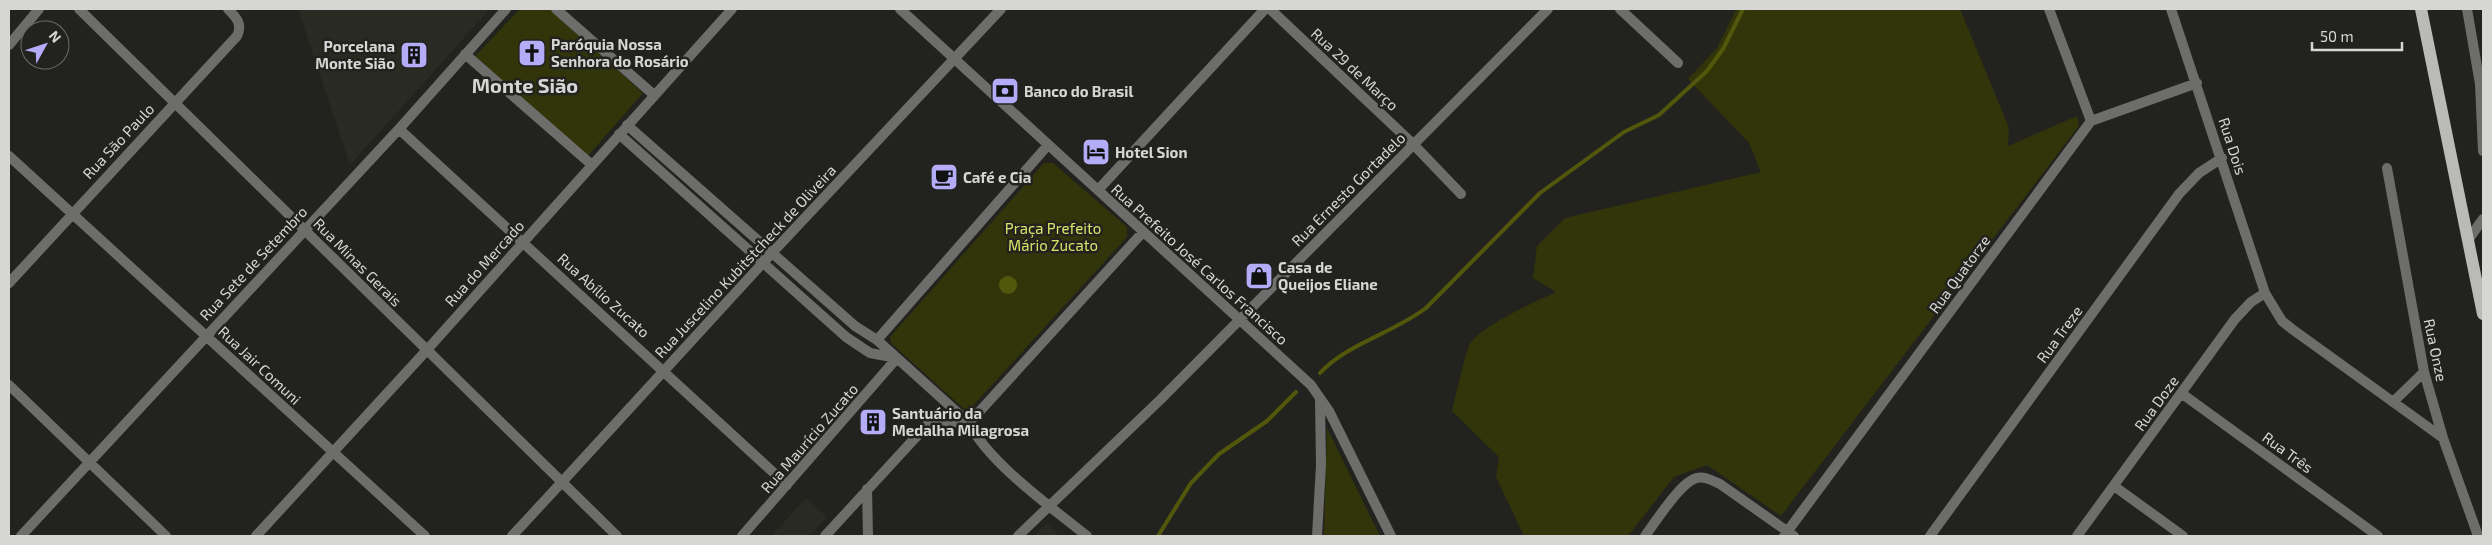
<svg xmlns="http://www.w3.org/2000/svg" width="2492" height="545" viewBox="0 0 2492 545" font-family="'Exo 2',sans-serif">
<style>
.built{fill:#292a21}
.green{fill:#323509}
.water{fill:#53570b}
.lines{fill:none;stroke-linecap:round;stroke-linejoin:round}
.stream{stroke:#53570b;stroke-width:4}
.minor{stroke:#6d6d6c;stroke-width:10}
.tertiary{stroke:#6d6d6c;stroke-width:10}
.primary{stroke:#babab6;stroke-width:12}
.labels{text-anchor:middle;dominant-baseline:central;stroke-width:5;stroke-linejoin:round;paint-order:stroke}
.poi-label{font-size:15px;font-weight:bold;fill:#d6d6d4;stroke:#22221f;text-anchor:start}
.street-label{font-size:15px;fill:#d6d6d4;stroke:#22221f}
.park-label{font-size:15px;fill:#dbe46a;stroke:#22221f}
.district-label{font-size:20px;font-weight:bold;fill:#d6d6d4;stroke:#22221f}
</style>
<rect width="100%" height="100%" fill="#22221f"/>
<path class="built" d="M298 9H490L350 165Z
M806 498 827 517 810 536H771Z
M1046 523 1060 536H1034Z"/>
<path class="green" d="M520 9H549L643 93 587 157 475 56Z
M1736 9H1960L2009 128 2008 146 2077 116 2079 126 1781 516 1707 465 1674 477 1628 536H1524L1496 477 1499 457 1452 411C1456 396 1464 355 1470 344 1482 325 1535 302 1556 292L1533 278 1537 246 1565 218 1761 172 1749 143 1688 79 1717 48Z
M1044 163H1053L1127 227V237L971 408 964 409 891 343 890 337Z
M1327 428 1380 536H1324Z"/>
<path class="water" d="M999 285a9 9 0 1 1 18 0a9 9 0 1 1-18 0Z"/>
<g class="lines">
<path class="stream" d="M1320 373C1347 344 1393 333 1426 308L1540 193 1624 132 1659 115 1707 71 1723 49 1743 9
M1158 536 1191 483 1219 454 1267 421 1296 392"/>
<path class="minor" d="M556 9 654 95
M900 9 1311 385 1329 411 1391 536
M1270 9 1414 145 1461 194
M1620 9 1678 63
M2049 9 2091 121
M2171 9 2265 293 2282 321 2292 329 2443 438
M2467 9 2480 84 2483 151
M9 45 39 9
M465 54 592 165
M627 125 855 326 877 340 969 423C989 463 1051 507 1087 536
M399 129 787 485
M619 134 846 337 870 353 897 358
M9 156 425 536
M2387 168 2424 372 2443 438 2477 533
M1098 190 1265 9
M2468 240 2483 219
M9 283 237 36C243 24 236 17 228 9
M877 340 1048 145
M426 351 732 9
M9 385 166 536
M2181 393 2378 536
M2393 402 2424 372
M969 423 1143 232
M2114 486 2183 536
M867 489 868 536
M21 536 399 129 506 9
M512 536 562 482
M742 536 897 358
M825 536 927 425 939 421 969 423
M1018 536 1160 400 1548 9
M1317 536 1321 465 1320 399
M1645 536C1655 523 1681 481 1697 478 1705 476 1713 481 1720 484L1794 536
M1784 536 2091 121 2197 83
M1930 536 2179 194 2199 173 2222 158
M2077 536 2235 319 2251 302 2265 293"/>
<path class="tertiary" d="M79 9 617 536
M562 482 771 254 1001 9
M256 536 426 351"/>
<path class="primary" d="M2421 9 2483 314"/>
</g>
<defs>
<symbol id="church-square" viewBox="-11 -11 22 22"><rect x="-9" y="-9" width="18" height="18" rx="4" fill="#b5acf8" stroke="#22221f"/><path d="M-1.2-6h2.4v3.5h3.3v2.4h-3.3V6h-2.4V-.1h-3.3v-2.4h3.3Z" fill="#111"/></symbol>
<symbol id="building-square" viewBox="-11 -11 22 22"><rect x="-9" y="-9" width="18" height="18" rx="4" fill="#b5acf8" stroke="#22221f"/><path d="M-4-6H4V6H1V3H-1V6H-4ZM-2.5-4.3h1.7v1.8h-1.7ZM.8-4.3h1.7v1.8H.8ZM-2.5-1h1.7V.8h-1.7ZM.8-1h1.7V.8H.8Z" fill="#111"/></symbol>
<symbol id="bank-square" viewBox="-11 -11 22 22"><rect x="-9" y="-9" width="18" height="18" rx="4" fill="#b5acf8" stroke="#22221f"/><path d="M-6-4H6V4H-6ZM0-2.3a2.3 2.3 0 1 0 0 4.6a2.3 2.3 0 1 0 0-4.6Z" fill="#111"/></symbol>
<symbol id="hotel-square" viewBox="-11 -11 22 22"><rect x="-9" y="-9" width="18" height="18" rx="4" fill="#b5acf8" stroke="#22221f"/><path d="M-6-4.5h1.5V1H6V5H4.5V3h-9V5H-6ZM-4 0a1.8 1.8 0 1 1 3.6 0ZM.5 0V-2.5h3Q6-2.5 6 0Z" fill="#111"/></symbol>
<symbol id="cafe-square" viewBox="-11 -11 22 22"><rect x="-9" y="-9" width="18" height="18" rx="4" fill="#b5acf8" stroke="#22221f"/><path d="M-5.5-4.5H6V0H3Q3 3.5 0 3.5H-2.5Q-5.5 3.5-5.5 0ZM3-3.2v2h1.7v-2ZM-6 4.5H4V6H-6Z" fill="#111"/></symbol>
<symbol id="shop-square" viewBox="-11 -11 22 22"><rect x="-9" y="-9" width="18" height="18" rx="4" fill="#b5acf8" stroke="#22221f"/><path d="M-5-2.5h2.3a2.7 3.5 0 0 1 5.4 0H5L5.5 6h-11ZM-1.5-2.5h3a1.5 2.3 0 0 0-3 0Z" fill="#111"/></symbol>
</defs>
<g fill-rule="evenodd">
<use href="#church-square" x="516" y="37" width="32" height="32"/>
<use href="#building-square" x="398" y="39" width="32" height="32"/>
<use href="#bank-square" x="989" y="75" width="32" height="32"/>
<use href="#hotel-square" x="1080" y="136" width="32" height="32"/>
<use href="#cafe-square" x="928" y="161" width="32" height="32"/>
<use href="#shop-square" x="1243" y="260" width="32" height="32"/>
<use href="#building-square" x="857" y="406" width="32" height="32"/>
</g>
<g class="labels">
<g class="poi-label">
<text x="551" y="44">Paróquia Nossa<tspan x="551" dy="17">Senhora do Rosário</tspan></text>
<text x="395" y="46" text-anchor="end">Porcelana<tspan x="395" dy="17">Monte Sião</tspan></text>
<text x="1024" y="91">Banco do Brasil</text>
<text x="1115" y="152">Hotel Sion</text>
<text x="963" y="177">Café e Cia</text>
<text x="1278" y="267">Casa de<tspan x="1278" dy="17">Queijos Eliane</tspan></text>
<text x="892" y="413">Santuário da<tspan x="892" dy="17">Medalha Milagrosa</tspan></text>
</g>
<g class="street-label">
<text transform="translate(1355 69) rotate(43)">Rua 29 de Março</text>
<text transform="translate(118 141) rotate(-47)">Rua São Paulo</text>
<text transform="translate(2233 146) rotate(72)">Rua Dois</text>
<text transform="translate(1348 189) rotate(-45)">Rua Ernesto Gortadelo</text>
<text transform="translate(745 261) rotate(-47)">Rua Juscelino Kubitstcheck de Oliveira</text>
<text transform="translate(358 262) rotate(45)">Rua Minas Gerais</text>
<text transform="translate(253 263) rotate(-47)">Rua Sete de Setembro</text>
<text transform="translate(484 263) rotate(-48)">Rua do Mercado</text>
<text transform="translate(1200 264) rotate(42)">Rua Prefeito José Carlos Francisco</text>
<text transform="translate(1959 274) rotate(-54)">Rua Quatorze</text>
<text transform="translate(604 295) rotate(42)">Rua Abílio Zucato</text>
<text transform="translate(2059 334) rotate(-54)">Rua Treze</text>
<text transform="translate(2436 350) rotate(78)">Rua Onze</text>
<text transform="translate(260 365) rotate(43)">Rua Jair Comuni</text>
<text transform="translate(2156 403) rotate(-54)">Rua Doze</text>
<text transform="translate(809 438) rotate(-49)">Rua Maurício Zucato</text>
<text transform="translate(2288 452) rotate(36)">Rua Três</text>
</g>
<g class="park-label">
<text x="1053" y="228">Praça Prefeito<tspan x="1053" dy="17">Mário Zucato</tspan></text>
</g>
<g class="district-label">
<text x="525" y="85">Monte Sião</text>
</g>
</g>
<rect width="2492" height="545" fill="none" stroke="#d6d6d4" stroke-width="20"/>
<g transform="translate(45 45) rotate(50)"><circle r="24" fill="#22221f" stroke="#6a6a67"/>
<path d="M0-4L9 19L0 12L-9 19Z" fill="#b5acf8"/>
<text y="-8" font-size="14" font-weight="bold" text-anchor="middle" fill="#d6d6d4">N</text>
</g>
<path d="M2312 42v8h90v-8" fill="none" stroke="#d6d6d4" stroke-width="2.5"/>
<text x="2320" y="42" font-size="15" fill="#d6d6d4" stroke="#22221f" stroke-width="4" paint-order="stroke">50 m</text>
</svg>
